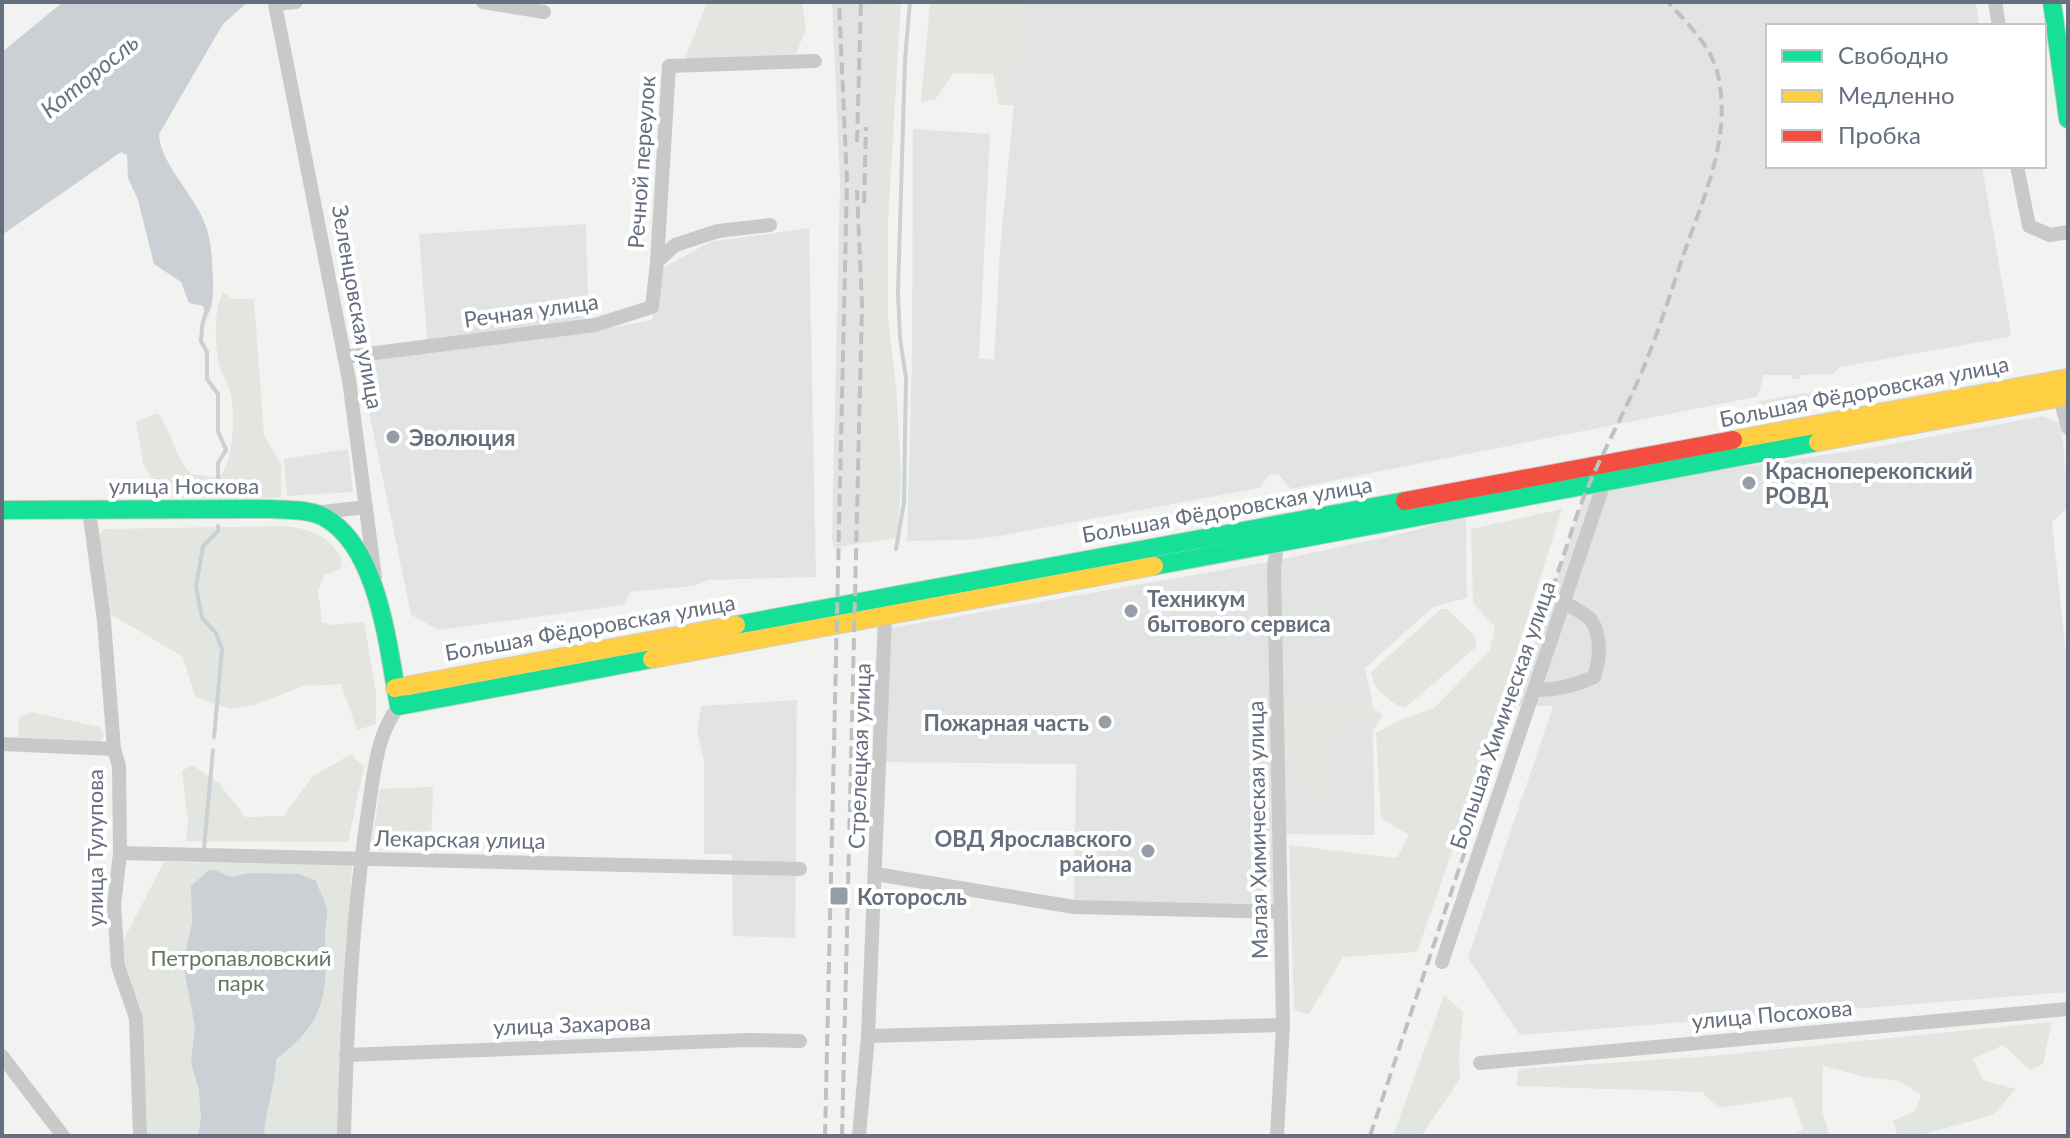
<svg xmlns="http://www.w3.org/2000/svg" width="2070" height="1138" viewBox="0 0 2070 1138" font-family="Lato,sans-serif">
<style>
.built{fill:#e2e4e4}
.green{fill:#e2e5e0}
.water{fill:#cad0d3}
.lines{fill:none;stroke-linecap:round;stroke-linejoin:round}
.stream{stroke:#cad0d3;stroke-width:4}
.fast-casing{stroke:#cecfcf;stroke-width:20}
.slow-casing{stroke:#cecfcf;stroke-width:20}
.jam-casing{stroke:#cecfcf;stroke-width:20}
.street{stroke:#c9c9ca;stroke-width:14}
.fast{stroke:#16e098;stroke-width:18}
.slow{stroke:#ffcf43;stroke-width:18}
.jam{stroke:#f24e42;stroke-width:18}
.rail{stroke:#bfc0c1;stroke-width:4;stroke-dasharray:12 6;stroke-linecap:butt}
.poi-dot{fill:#979da6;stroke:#fff;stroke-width:3}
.labels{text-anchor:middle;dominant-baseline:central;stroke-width:8;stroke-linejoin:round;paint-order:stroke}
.street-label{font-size:22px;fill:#666f7e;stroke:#fff}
.poi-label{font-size:22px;font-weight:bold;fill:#666f7e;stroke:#fff;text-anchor:start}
.park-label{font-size:22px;fill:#657664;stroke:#fff}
.water-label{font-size:24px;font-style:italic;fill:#677682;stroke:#fff}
</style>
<rect width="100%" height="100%" fill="#f2f3f1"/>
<path class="built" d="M832 2H870L874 77 863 536 861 543 834 548 832 539 840 181Z
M1024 2H1976L1979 26H1768V166H1982L2011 334 2008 337 1840 367 1833 374 1801 375 1800 379H1792L1791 375H1764L1758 396 1755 397 1291 489 1278 474 1269 475 1260 488 999 536 967 540 907 541 912 357 913 129 990 134 979 358 994 360 1000 249Z
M586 224 589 332 652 320 663 268 710 242 809 228 816 577 708 580 693 586 631 592 623 605 439 630 411 615 359 363 428 352 419 234Z
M2043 416 2061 424 2068 494V507L2052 522 2066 654 2068 655V992L1520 1035 1468 958 1553 706H1514L1585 494 1705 472 1859 450Z
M348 449 353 492 287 496 284 459Z
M1466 516 1467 598 1433 607 1365 668 1372 700 1375 835 1279 834 1280 912 1074 907 1076 764 881 762 885 629 1274 561 1404 533Z
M797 700 795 938 733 936 732 854H704V761L697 731 701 706Z"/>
<path class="green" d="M707 2H802L806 29 790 68 685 59Z
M870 2H901L888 222V315L897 398 901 478 898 538 861 543 874 77Z
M930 2H1024L1014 105H999L993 74 954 73 935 100 921 102Z
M223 292 232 299H254L264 435 281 464V497L236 501 163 497 143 463 136 422 158 413C173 433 173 454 191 474L218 478C234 464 235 415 231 395 228 384 222 375 219 365 215 344 213 311 223 292Z
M1818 391 1820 404 1761 414 1759 401Z
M1562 509 1463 820 1417 952 1343 957 1309 1014 1294 1010 1289 845 1397 858 1409 835 1381 818 1376 733 1402 719 1434 708 1490 650 1495 627 1473 603 1471 529Z
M281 526C308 528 327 534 342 558L340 570 324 575 318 591 322 622 332 625 364 622 376 693V724L357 730 341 684 304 686 254 705 229 709 195 696 183 657 107 612 99 534 104 529Z
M1441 609H1447L1475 636 1476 647 1405 708C1390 704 1372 687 1371 672Z
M1296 701 1368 704 1383 715 1373 730 1340 729 1330 738C1335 760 1341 785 1327 803L1319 798 1312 782 1290 775 1284 749 1283 702Z
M31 712 100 727 104 736 99 743 18 737 19 717Z
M351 754 364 767 348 842 186 841 188 821 182 771 192 765 219 783 245 817 284 816 312 777Z
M433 787 431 851 371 850 380 789Z
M164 862 352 865 342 1136H147L142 1012 126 969 123 941Z
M1444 995 1463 1012 1459 1057 1460 1079 1421 1136H1393Z
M2052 1022 2043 1064 2030 1070 2003 1045 1973 1059 1983 1080 2016 1089 1993 1115 1917 1136H1898L1893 1121 1915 1111 1921 1095 1899 1081 1865 1077 1823 1066 1822 1111 1830 1136H1794L1803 1129 1792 1097 1719 1108 1702 1092 1516 1086 1519 1069 1711 1056Z"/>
<path class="water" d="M63 2H248L223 24 159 134C160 164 195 195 205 224 212 241 212 262 213 280 213 293 214 307 206 317L203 306 189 303 181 282 154 264 138 200 128 178 127 155 121 152 2 235V52Z
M209 870H215L231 877 249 873 299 874 316 881C319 891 326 901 327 910 328 918 325 927 325 935 328 994 325 1023 276 1059 276 1085 265 1110 264 1136H198L201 1119 199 1090 191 1063 195 1027 183 963 192 923 191 886Z"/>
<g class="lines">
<path class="stream" d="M206 312 202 326 201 341 207 352V379L218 394V431L226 450 218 463V491
M896 549 904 503 906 378 900 338 898 292 905 59 910 2
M214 737 222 649 216 633 202 618 196 587 203 546 218 531V526
M204 848 213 750"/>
<defs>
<path id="fast" d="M2052 2 2068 119
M2 510 270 509C287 510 309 509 324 517 380 548 388 650 399 706L652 659
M1154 566 1818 442
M736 625 1405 501"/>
<path id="slow" d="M1733 440 2068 378
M1818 442 2068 396
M652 659 1154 566
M395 688 736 625"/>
<path id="jam" d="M1405 501 1733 440"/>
</defs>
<use href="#fast" class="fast-casing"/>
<use href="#slow" class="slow-casing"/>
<use href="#jam" class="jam-casing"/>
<path class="street" d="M296 2 275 4 349 380 375 577
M483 2 544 12
M1995 2 1999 26
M2017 166 2029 226 2050 235 2068 232
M657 262 669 66 815 61
M344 357 595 325 652 307 657 262 675 245 718 231 770 225
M2062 389 2060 398 2068 428
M89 510 104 621 114 749 119 766 120 853 114 905 118 966 136 1018 140 1136
M314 513 366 507
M1534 690C1557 690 1573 686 1594 677 1600 660 1602 636 1591 620 1585 613 1571 607 1564 602
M2 744 114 749
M120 853 800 869
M876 874 1074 907 1280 912
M1442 962 1604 483
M868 1036 1283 1025
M346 1055 748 1040 800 1041
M2 1056 63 1136
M1480 1063 2068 1009
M344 1136C347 1025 352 914 369 805 374 772 377 733 399 706
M859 1136 868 1036 885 616
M1277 1136 1283 1025 1274 568 1278 537"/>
<use href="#fast" class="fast"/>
<use href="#slow" class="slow"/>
<use href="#jam" class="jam"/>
<path class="rail" d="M857 142 861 2
M864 203 866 127
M825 1136 847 181 839 2
M842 1136 862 305 857 190
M1370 1136 1578 512C1594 468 1617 428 1636 385 1657 339 1671 290 1688 242 1708 187 1732 131 1717 71 1710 45 1686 22 1668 2"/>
</g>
<g class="poi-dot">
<circle cx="393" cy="437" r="8"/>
<circle cx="1749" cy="483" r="8"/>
<circle cx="1131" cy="611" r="8"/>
<circle cx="1105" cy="722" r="8"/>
<circle cx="1148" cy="851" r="8"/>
<rect x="829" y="886" width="20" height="20" rx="4"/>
</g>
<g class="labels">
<g class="street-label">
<text transform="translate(641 162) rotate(-86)">Речной переулок</text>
<text transform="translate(358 307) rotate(80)">Зеленцовская улица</text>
<text transform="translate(531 310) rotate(-8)">Речная улица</text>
<text transform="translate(1864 391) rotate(-11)">Большая Фёдоровская улица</text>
<text x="184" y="485">улица Носкова</text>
<text transform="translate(1227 509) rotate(-10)">Большая Фёдоровская улица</text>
<text transform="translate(590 627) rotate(-10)">Большая Фёдоровская улица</text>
<text transform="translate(1502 715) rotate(-71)">Большая Химическая улица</text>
<text transform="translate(859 756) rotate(-88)">Стрелецкая улица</text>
<text transform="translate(1257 830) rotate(-91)">Малая Химическая улица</text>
<text transform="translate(460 839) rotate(1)">Лекарская улица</text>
<text transform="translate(94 848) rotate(-90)">улица Тулупова</text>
<text transform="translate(1772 1014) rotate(-5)">улица Посохова</text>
<text transform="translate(572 1024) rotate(-2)">улица Захарова</text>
</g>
<g class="poi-label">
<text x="409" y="437">Эволюция</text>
<text x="1765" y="470">Красноперекопский<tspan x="1765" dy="25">РОВД</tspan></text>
<text x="1147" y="598">Техникум<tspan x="1147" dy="25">бытового сервиса</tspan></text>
<text x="1089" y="722" text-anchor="end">Пожарная часть</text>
<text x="1132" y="838" text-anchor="end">ОВД Ярославского<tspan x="1132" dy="25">района</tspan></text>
<text x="857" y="896">Которосль</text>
</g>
<g class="park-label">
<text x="241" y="957">Петропавловский<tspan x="241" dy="25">парк</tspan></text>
</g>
<g class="water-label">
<text transform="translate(89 75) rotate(-39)">Которосль</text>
</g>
</g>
<rect width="2070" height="1138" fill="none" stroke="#666f7e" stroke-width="8"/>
<rect x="1766" y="24" width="280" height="144" fill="#ffffff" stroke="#c2c5cb" stroke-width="2"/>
<rect x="1782" y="50" width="40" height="12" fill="#16e098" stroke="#c2c5cb" stroke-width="2"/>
<text x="1838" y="64" font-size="24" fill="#666f7e">Свободно</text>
<rect x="1782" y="90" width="40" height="12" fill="#ffcf43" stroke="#c2c5cb" stroke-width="2"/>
<text x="1838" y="104" font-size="24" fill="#666f7e">Медленно</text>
<rect x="1782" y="130" width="40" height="12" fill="#f24e42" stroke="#c2c5cb" stroke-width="2"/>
<text x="1838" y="144" font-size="24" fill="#666f7e">Пробка</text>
</svg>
